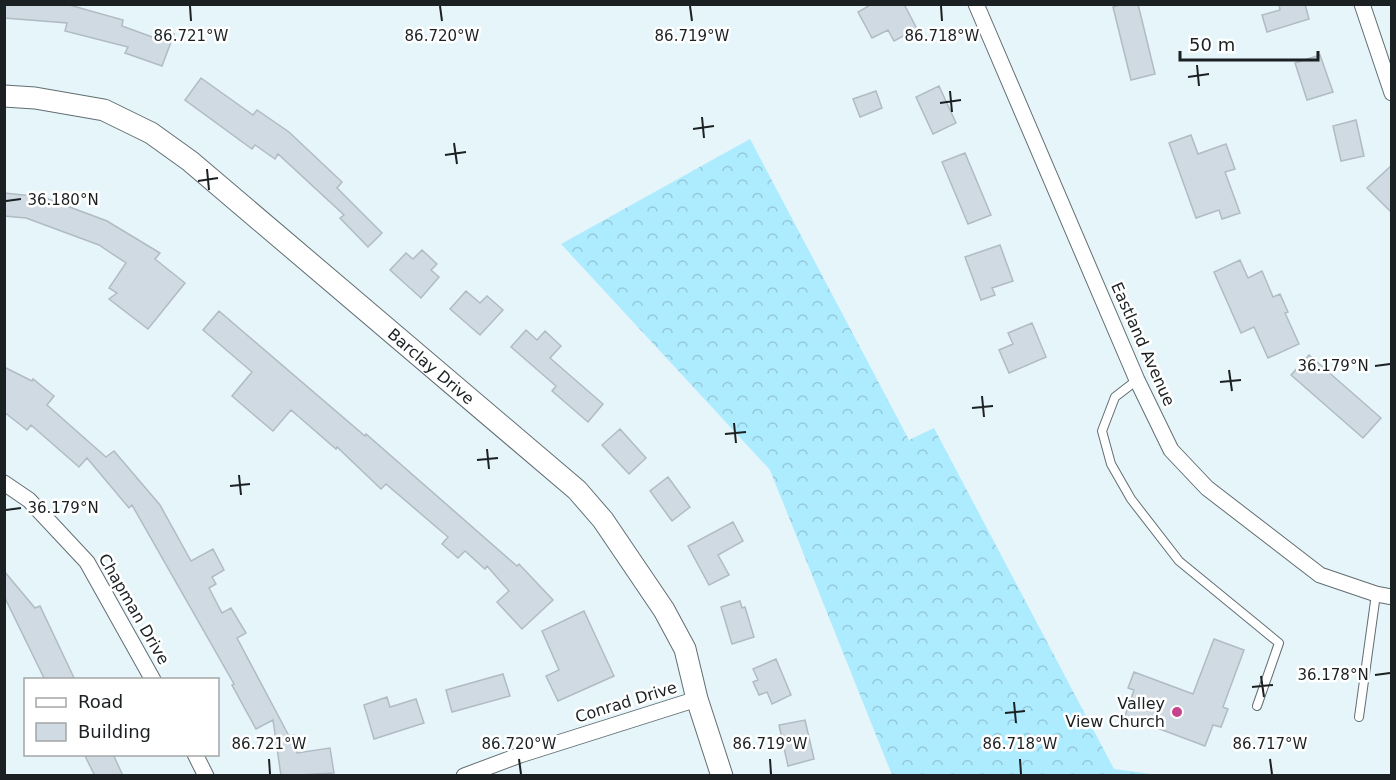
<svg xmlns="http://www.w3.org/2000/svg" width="1396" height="780" viewBox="0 0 1396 780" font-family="'DejaVu Sans',sans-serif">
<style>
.forest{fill:url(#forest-crowns)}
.building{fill:#d0dae3;stroke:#b1bbc4;stroke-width:1.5}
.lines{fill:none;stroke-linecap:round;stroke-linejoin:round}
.lane-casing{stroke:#616e72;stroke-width:10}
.street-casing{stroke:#616e72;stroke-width:17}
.secondary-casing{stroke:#616e72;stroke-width:23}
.lane{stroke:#fff;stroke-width:8}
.street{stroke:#fff;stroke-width:15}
.secondary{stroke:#fff;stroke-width:21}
.ticks{fill:none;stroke:#1b2022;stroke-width:2}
.poi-dot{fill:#c6448b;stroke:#fff;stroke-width:2}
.labels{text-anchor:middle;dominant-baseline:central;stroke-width:5;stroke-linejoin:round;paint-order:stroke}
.street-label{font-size:16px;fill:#1b2022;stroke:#fff}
.poi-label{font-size:16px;fill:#1b2022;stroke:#fff;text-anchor:end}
.ticks-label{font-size:15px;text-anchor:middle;fill:#1b2022;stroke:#fff;stroke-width:5;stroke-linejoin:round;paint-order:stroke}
</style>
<defs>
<pattern id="forest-crowns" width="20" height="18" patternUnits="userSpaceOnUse" patternTransform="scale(1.5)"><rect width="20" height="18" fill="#adebff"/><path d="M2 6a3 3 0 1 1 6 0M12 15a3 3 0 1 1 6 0" fill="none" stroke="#94c9da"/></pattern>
</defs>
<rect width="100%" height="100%" fill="#e6f5fa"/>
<path class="forest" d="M750 139 909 440 934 428 1114 769 1159 775H892L770 470 561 244Z"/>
<path class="building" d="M4 4H66L123 20 122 26 155 38 158 29 174 34 162 66 125 53 128 47 65 31 67 23 4 18Z
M872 4H904L917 29 894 41 888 30 872 38 858 12Z
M1123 4H1138L1155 74 1131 80 1113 7Z
M1279 4H1305L1309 19 1267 32 1262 15 1280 10Z
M1320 55 1333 92 1307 100 1295 63Z
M201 78 253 115 257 110 289 132 342 182 337 188 382 233 368 247 340 218 344 215 278 154 275 159 255 145 252 149 185 100Z
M939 86 956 123 933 134 916 97Z
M876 91 882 108 860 117 853 99Z
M1356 120 1364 156 1341 161 1333 126Z
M1191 135 1198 154 1226 144 1235 169 1225 172 1240 213 1222 219 1219 210 1196 218 1169 143Z
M965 153 991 215 968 224 942 162Z
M1392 165V213L1367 188Z
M4 193 43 197 107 221 160 253 155 259 185 283 148 329 109 299 117 293 109 288 126 263 99 245 26 218 4 216Z
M1000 245 1013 281 992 288 995 295 981 300 965 257Z
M422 250 437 264 431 270 439 277 421 298 390 270 406 253 413 259Z
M1240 260 1248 278 1262 271 1273 297 1280 294 1288 312 1285 313 1299 344 1268 358 1254 327 1241 333 1214 272Z
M466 291 480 303 487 296 503 310 480 335 450 309Z
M219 311 365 436 366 434 517 566 519 564 553 600 522 629 497 602 509 591 487 566 485 569 465 551 458 558 442 544 448 537 386 484 381 489 337 447 336 449 291 410 273 431 254 415 232 396 252 372 203 330Z
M1032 323 1046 357 1009 373 999 350 1013 344 1008 333Z
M526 330 537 340 545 331 561 346 550 358 603 404 588 422 552 391 556 386 511 347Z
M1309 355 1381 418 1363 438 1291 375Z
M4 367 32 381 33 379 54 396 47 405 106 457 114 451 160 505 191 561 213 549 224 570 212 577 216 584 209 588 222 613 231 608 246 633 237 638 289 736 294 735 297 753 330 748 334 773 281 776 273 720 256 729 232 685 234 684 132 505 129 508 87 458 79 467 31 425 27 430 4 412Z
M620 429 646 458 629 474 602 445Z
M668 477 690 507 672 521 650 491Z
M733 522 743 541 718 555 729 575 709 585 688 546Z
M4 571 35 608 40 606 75 680H45L4 596Z
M740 601 742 608 745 607 754 637 732 644 721 607Z
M584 611 614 676 558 701 546 676 559 670 542 631Z
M1214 639 1244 650 1223 707 1228 709 1221 727 1213 725 1205 746 1125 716 1134 690 1128 688 1134 672 1193 694Z
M776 659 791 695 772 704 767 692 759 695 753 682 758 680 753 669Z
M503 674 510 696 452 712 446 690Z
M387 697 390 707 416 699 424 723 374 739 364 705Z
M805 720 814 759 788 766 779 725Z
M84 754H113L123 776H95Z"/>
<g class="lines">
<defs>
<path id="lane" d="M1137 380 1115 397 1102 431 1111 464 1131 499 1179 561 1279 643 1257 706
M1359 717 1376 594"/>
<path id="street" d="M976 4 1137 380 1171 450 1207 488 1320 575 1376 594 1392 597
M1362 4 1392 93
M4 483 29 500 87 562 153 680
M195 754 206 776
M464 776 520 755 697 699"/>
<g id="secondary">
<path id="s1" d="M4 96 35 98 104 110 151 133 190 161 577 490 603 520 664 610 685 649 697 699 722 776"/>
</g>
</defs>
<use href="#lane" class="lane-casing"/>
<use href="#street" class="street-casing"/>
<use href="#secondary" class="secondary-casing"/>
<use href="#lane" class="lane"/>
<use href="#street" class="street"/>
<use href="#secondary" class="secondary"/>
</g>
<path class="ticks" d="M190 6 191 21M440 6 442 21M690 6 692 21M941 6 942 21M1197 65 1199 86M1188 77 1209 74M950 91 952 112M940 103 961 100M702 117 704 138M693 129 714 126M454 143 457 164M445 155 466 152M207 169 209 190M198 181 218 178M6 201 21 199M1375 366 1390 364M1229 370 1232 391M1220 382 1241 380M982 396 984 417M972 408 993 406M734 423 736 443M725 434 746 432M487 449 489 469M477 460 498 458M239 475 241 495M230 486 250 484M6 510 21 508M1375 675 1390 673M1261 676 1264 697M1252 687 1273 685M1014 702 1016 723M1005 713 1025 711M269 759 270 774M519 759 521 774M770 759 771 774M1020 759 1021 774M1270 759 1272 774"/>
<circle class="poi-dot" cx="1177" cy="712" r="6"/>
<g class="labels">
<g class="street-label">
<text transform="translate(1143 344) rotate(66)">Eastland Avenue</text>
<text stroke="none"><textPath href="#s1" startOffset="518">Barclay Drive</textPath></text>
<text transform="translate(134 609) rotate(60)">Chapman Drive</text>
<text transform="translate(626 702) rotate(-17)">Conrad Drive</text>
</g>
<g class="poi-label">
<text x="1165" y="703">Valley<tspan x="1165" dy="18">View Church</tspan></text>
</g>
</g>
<g class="ticks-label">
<text x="191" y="41">86.721°W</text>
<text x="442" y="41">86.720°W</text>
<text x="692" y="41">86.719°W</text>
<text x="942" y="41">86.718°W</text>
<text x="63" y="205">36.180°N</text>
<text x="1333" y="371">36.179°N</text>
<text x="63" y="513">36.179°N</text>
<text x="1333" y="680">36.178°N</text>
<text x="269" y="749">86.721°W</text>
<text x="519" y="749">86.720°W</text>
<text x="770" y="749">86.719°W</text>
<text x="1020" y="749">86.718°W</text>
<text x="1270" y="749">86.717°W</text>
</g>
<rect width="1396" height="780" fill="none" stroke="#1b2022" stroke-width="12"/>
<rect x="24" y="678" width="195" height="78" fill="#ffffff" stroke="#a4a6a7" stroke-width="1.5"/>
<rect x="36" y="698" width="30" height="9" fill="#ffffff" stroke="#a4a6a7" stroke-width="1.5"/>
<text x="78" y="708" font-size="18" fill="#1b2022">Road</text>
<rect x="36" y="723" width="30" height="18" fill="#d0dae3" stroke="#a4a6a7" stroke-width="1.5"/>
<text x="78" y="738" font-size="18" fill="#1b2022">Building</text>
<path d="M1180 51v9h138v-9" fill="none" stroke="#1b2022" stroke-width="3"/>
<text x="1189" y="51" font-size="18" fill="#1b2022" stroke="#ffffff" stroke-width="4.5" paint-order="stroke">50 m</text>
</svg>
